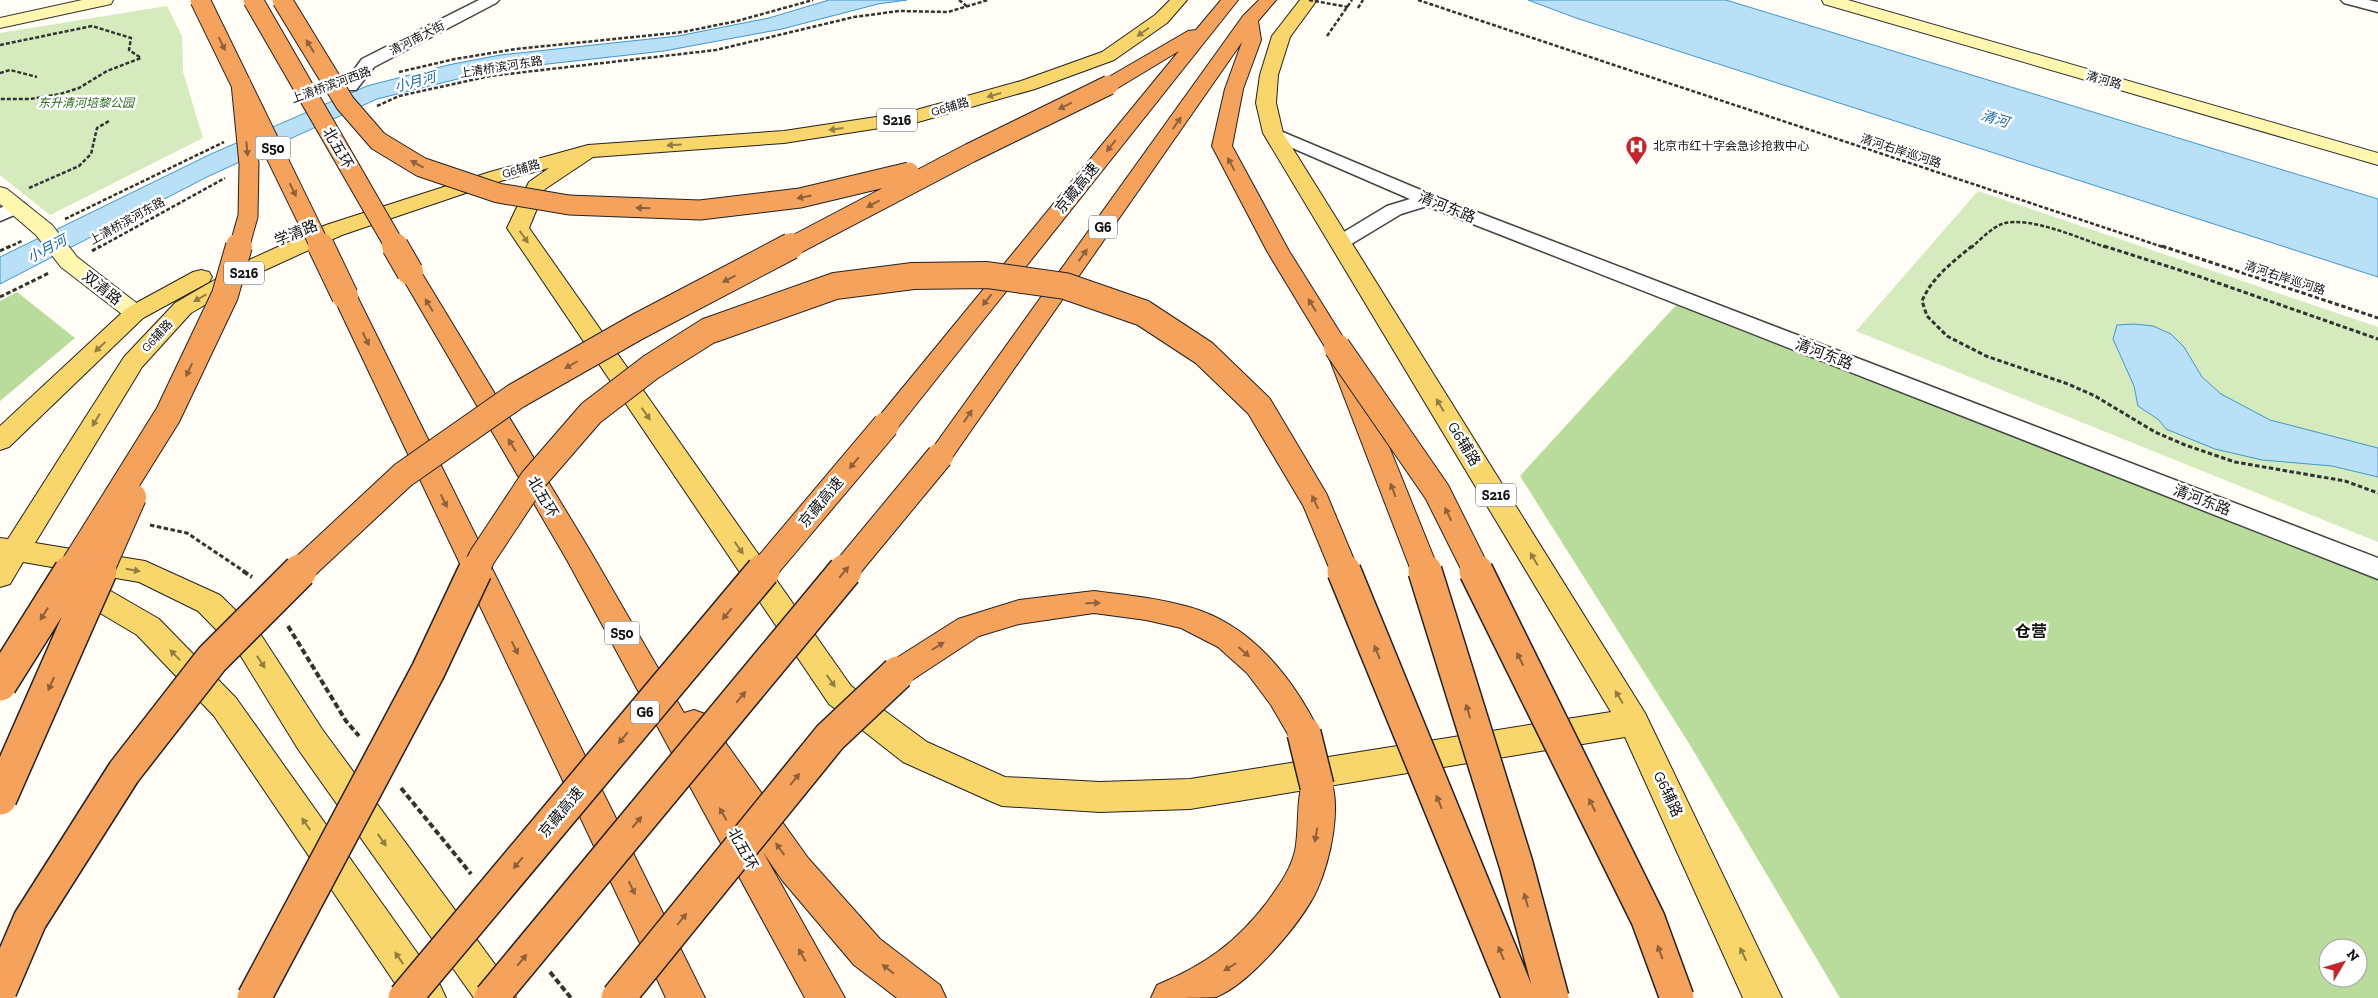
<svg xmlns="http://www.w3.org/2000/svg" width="2378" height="998" viewBox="0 0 2378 998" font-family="'Zilla Slab','Noto Sans SC',serif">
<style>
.green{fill:#d5ebbd}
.forest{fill:#b9dc9c;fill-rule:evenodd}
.water{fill:#b9e0f7;stroke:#3f96cf}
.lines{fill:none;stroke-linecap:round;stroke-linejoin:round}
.street-casing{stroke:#444;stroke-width:3}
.secondary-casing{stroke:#333;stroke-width:2}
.primary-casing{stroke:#222;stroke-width:2}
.highway-casing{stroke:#222;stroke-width:2}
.path-far2{stroke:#333;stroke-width:2.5;stroke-dasharray:4 2;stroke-linecap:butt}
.path-far1{stroke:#333;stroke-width:3;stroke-dasharray:4.5 2.5;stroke-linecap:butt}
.path{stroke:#333;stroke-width:4;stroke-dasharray:6 3;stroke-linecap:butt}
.street{fill:#fff;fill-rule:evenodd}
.secondary{fill:#fff6b0;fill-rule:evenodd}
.primary{fill:#f9d66b;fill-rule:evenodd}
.highway{fill:#f5a25d;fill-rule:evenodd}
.highway-bridge-far2-casing{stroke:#222;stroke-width:21;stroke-linecap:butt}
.highway-bridge-far1-casing{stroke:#222;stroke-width:28;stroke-linecap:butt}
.highway-bridge-casing{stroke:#222;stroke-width:36;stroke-linecap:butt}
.path-bridge{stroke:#333;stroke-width:2.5;stroke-dasharray:4 2;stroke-linecap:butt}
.highway-bridge-far2{stroke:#f5a25d;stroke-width:19}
.highway-bridge-far1{stroke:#f5a25d;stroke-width:26}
.highway-bridge{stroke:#f5a25d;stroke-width:33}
.oneway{fill:#917d42}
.oneway2{fill:#8e613b}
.labels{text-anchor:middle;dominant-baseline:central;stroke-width:5;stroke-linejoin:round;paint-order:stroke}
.far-street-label{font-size:12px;fill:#111;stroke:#fff}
.far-park-label{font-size:12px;font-style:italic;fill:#2f6b1f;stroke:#fff}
.far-poi-label{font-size:12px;fill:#111;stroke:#fff;text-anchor:start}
.far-water-label{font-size:14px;font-style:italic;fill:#1768a6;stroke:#fff}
.shield{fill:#fff;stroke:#585858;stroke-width:1}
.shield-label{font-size:14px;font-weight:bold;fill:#111}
.street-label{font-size:15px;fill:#111;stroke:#fff}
.neighbourhood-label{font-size:16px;font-weight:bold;fill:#111;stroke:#fff}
</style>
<rect width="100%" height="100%" fill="#fffdf5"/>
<path class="green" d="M167 6 182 36 183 72 203 138 50 215 0 175V33Z
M1978 191 2378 327V542L1856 331Z"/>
<path class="forest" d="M17 292 75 338 0 401V301Z
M1677 304 2378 580V998H1840L1690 745 1520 476ZM2328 948H2358V978H2328Z"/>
<path class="water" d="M829 0H907L878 4 782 29 664 51 494 70 377 99 207 177 0 284V257L211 154 367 86 448 65 500 55 678 36 769 18Z
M1528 0H1726L2378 199V277L1576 18Z
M2134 324 2153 326 2171 334 2184 347 2202 377 2221 394 2270 420 2378 448V477L2332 466 2262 460 2215 449 2166 429 2159 420 2138 406 2134 386 2113 339 2117 325Z"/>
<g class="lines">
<defs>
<path id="street" d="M479 0H499L496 3 374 67 356 90H344L342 86 362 59Z
M2341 0H2368L2378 2V12L2344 3Z
M1273 128 1435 196 2378 558V579L1427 206 1401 214 1348 246 1341 248 1334 246 1331 242 1334 238 1387 206 1410 199 1267 137 1264 133 1267 129Z
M17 201 24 203 27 207 24 211 0 221V208Z"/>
<path id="secondary" d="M82 0H113L111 4 0 28V18Z
M1822 0H1848L2378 153V165L1824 4Z
M0 187 7 189 52 225 77 257 143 308 147 313 143 318 135 320 127 318 61 267 36 235 0 204Z"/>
<path id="primary" d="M1170 0H1187L1167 23 1114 60 1035 89 918 122 784 143 593 157 545 189 529 228 851 686 927 742 1005 777 1100 782 1190 779 1611 712 1263 133 1256 103 1260 75 1272 36 1300 0H1317L1290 37 1278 75 1276 103 1283 133 1645 713 1782 998H1743L1625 737 1190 809 1100 812 1002 806 990 801 903 762 829 704 507 228 529 182 549 168 504 180 342 235 265 270 191 313 142 367 35 543 145 561 220 595 261 635 322 729 510 985 516 998H474L298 749 239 653 198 611 139 582 23 562 10 584 0 587V538L8 539 124 357 175 303 249 260 326 225 490 172 588 145 784 131 909 112 1021 81 1102 52 1155 15Z
M201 270 209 272 212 277 209 282 143 318 9 447 0 450V426L127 308 193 272Z
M73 572 83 575 159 619 236 698 440 985 446 998H405L214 716 137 635 63 591 58 583 63 575Z"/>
<path id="highway" d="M1221 0H1238L895 431 886 434 877 431 873 425 877 419 1179 51 1116 89H1102L1100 85 1102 81 1188 31 1196 30Z
M1259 0H1276L1258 21 1261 40 1243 89 1232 146 1289 251 1349 347 1438 568 1434 576 1424 579 1414 576 1410 568 1325 347 1267 251 1212 146 1225 89 1242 42 949 462 940 465 931 462 927 456 1243 16Z
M410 265 418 267 421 272 589 549 684 713 694 710 705 714 808 858 880 939 940 985 946 998H897L854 965 782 880 763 852 845 998H805L567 560 399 272 402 267Z
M345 289 353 291 357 296 705 998H666L333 296 337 291Z
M1094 591C1126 595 1158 598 1189 607 1251 624 1293 678 1320 733L1315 743 1304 747 1293 743 1271 705 1247 673 1218 647 1181 628 1146 620 1094 613 1019 624 979 636 909 682 898 686 887 682 882 673 887 664 958 619 1019 600Z
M1317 771 1329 776C1343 805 1330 861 1317 890 1302 922 1249 985 1216 997 1204 998 1166 998 1151 998L1157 985C1205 965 1236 943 1268 901 1280 884 1290 871 1295 851 1300 827 1295 798 1305 776Z"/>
</defs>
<use href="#street" class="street-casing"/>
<use href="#secondary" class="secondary-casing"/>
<use href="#primary" class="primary-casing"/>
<use href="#highway" class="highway-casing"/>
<path class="path-far2" d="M959 0 968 7
M1418 0 2166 248
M1358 8 1363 0
M1327 36 1352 0
M0 45 92 26 131 38 129 50 141 58 107 71 79 88 60 94 30 99H0
M399 72 455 59 516 49 683 32 737 21 813 0
M0 73 10 70 37 77
M377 106 399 96 490 76 716 50 854 17 899 11 948 12 988 0
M29 188 79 166 91 154 97 128 109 121
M65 219 224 142
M7 248 22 241
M98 248 225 178
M1971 248C1980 240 1991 228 2002 224 2029 215 2081 239 2108 248"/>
<path class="path-far1" d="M1972 246C1953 262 1932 277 1922 301L1927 316 1947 336 1986 356 2068 384 2095 396 2155 432 2185 445 2235 462 2345 481 2378 493
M2104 246 2198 276 2378 339
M2162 246 2378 318
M0 251 10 246
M92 251 100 246
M0 297 49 273
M150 525 187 533 245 572"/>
<path class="path" d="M243 571 252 577
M288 626 346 721 359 736
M401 788 471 874
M550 972 571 998"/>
<use href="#street" class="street"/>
<use href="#secondary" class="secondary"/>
<use href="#primary" class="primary"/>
<use href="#highway" class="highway"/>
<defs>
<path id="highway-bridge-far2" d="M200 0 321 248
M253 0 396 248
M282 0 345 103 378 141 421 167 498 193 569 205 700 210 800 198 909 172
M239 248 248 216 249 164 241 83
M789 248 970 153 1109 85"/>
<path id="highway-bridge-far1" d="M321 246 345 296
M395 246 410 272
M1337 347 1437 492 1477 572
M1424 568 1425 572
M70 572 168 415 225 295 239 246
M100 572 133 497
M299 572 403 475 516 396 637 327 791 246
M475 572 482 557 533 480 591 413 651 367 708 331 835 286 913 276 987 275 1065 286 1143 313 1204 353 1259 406 1315 500 1345 572
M762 572 886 425
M844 572 940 456"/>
<path id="highway-bridge" d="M1344 571 1519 998
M1425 571 1516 864 1552 998
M1476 571 1648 919 1677 998
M0 684 71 571
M1304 733 1317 786
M0 798 100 571
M0 990 30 920 124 772 212 659 300 571
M254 998 428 671 475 571
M405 998 763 571
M491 998 845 571
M618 998 830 737 898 673"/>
</defs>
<use href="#highway-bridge-far2" class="highway-bridge-far2-casing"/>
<use href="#highway-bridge-far1" class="highway-bridge-far1-casing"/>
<use href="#highway-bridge" class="highway-bridge-casing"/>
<path class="path-bridge" d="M1309 0 1348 7"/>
<use href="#highway-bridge-far2" class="highway-bridge-far2"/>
<use href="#highway-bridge-far1" class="highway-bridge-far1"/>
<use href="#highway-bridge" class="highway-bridge"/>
</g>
<defs><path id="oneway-solid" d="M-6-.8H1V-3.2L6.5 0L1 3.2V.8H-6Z" transform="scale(1.25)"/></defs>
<g class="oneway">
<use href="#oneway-solid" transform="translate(1143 32) rotate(145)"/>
<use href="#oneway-solid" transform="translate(994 95) rotate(164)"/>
<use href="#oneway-solid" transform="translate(836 129) rotate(172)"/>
<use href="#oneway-solid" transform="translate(674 145) rotate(176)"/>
<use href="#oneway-solid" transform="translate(524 237) rotate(55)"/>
<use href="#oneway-solid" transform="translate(200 298) rotate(150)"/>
<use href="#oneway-solid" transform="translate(100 347) rotate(137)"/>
<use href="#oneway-solid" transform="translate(1440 405) rotate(-121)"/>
<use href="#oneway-solid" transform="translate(646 414) rotate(55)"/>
<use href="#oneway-solid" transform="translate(96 420) rotate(122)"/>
<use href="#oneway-solid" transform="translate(739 548) rotate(55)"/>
<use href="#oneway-solid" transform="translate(1534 559) rotate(-121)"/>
<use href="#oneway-solid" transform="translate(133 570) rotate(10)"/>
<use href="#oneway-solid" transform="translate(175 655) rotate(-134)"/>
<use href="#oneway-solid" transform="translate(261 662) rotate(57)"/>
<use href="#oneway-solid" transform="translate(831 681) rotate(55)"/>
<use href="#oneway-solid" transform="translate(1619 697) rotate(-121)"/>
<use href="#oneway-solid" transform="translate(306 824) rotate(-125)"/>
<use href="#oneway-solid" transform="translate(382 840) rotate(55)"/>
<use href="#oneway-solid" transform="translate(1743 954) rotate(-115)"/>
<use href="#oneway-solid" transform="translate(399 958) rotate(-125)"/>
</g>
<g class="oneway2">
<use href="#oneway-solid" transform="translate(222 44) rotate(64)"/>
<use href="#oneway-solid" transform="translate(310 46) rotate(-122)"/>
<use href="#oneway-solid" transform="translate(1065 106) rotate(154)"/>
<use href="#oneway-solid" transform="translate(1177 123) rotate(-55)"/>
<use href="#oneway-solid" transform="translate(1111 146) rotate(129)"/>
<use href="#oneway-solid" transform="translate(247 149) rotate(85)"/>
<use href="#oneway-solid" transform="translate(417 164) rotate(-151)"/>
<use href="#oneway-solid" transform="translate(1231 164) rotate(-118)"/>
<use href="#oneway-solid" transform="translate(293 190) rotate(64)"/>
<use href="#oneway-solid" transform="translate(804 197) rotate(169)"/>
<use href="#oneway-solid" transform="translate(873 204) rotate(152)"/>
<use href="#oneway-solid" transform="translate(643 208) rotate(-178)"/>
<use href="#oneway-solid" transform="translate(1083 255) rotate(-55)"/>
<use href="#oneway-solid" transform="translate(729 279) rotate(152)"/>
<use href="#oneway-solid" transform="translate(987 300) rotate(129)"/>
<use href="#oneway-solid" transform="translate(429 305) rotate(-121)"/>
<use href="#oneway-solid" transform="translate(1312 305) rotate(-122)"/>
<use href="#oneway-solid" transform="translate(366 339) rotate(64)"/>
<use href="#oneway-solid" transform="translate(571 365) rotate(150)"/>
<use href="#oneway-solid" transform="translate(189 370) rotate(115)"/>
<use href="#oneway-solid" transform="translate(968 416) rotate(-55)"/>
<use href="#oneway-solid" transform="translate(512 445) rotate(-121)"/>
<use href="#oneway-solid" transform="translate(854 463) rotate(130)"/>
<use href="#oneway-solid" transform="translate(1393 490) rotate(-111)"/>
<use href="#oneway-solid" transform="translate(444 501) rotate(64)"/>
<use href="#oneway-solid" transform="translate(1315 502) rotate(-116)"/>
<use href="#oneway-solid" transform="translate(1448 514) rotate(-116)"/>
<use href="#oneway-solid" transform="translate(844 572) rotate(-50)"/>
<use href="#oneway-solid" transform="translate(1093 603) rotate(-1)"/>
<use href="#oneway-solid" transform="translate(44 614) rotate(122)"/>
<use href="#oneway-solid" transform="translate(727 614) rotate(130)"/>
<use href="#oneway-solid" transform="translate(938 646) rotate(-32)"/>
<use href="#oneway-solid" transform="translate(515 648) rotate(64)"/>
<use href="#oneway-solid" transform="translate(1244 652) rotate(41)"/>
<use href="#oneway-solid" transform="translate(1377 652) rotate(-112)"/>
<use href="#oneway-solid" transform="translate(1520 659) rotate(-116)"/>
<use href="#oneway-solid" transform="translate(51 684) rotate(114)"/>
<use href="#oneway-solid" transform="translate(741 697) rotate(-50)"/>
<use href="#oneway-solid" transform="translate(1468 711) rotate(-107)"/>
<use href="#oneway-solid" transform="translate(623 738) rotate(130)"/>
<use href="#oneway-solid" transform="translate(795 779) rotate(-51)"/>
<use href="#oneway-solid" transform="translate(1439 802) rotate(-112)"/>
<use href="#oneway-solid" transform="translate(1592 805) rotate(-116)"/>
<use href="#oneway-solid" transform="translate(723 814) rotate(-119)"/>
<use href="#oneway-solid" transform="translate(637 822) rotate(-50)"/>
<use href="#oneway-solid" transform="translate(1316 835) rotate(100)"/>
<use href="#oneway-solid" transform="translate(780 849) rotate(-125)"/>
<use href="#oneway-solid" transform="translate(518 863) rotate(130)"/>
<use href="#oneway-solid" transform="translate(632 888) rotate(64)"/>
<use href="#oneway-solid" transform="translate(1526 900) rotate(-105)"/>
<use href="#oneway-solid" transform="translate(682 919) rotate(-51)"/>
<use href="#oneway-solid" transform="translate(1660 952) rotate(-110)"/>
<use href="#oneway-solid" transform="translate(1501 953) rotate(-112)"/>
<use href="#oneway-solid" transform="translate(802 955) rotate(-119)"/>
<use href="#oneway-solid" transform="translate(522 960) rotate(-50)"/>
<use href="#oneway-solid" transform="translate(1230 967) rotate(148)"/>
<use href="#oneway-solid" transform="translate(888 969) rotate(-142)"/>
</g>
<defs>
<symbol id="hospital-pin" viewBox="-11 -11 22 30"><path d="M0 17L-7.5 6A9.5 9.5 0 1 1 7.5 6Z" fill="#c4262e" stroke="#fff"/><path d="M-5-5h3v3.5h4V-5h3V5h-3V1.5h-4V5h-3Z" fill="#fff"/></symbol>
</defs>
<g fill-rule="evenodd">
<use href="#hospital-pin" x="1624" y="134" width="25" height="34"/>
</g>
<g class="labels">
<g class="far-street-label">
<text transform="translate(417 38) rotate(-27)">清河南大街</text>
<text transform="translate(501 67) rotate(-9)">上清桥滨河东路</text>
<text transform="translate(2104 80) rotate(16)">清河路</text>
<text transform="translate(331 85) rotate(-20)">上清桥滨河西路</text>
<text transform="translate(950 107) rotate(-16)">G6辅路</text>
<text transform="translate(1901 151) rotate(18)">清河右岸巡河路</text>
<text transform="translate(521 169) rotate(-16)">G6辅路</text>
<text transform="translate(127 221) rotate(-29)">上清桥滨河东路</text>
<text transform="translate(2285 278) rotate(18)">清河右岸巡河路</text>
<text transform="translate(157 336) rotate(-47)">G6辅路</text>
</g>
<g class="far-park-label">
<text x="86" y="103">东升清河培黎公园</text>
</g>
<g class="far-poi-label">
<text x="1653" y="146">北京市红十字会急诊抢救中心</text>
</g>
<g class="far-water-label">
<text transform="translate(415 82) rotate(-15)">小月河</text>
<text transform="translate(1995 119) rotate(17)">清河</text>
<text transform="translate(47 249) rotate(-28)">小月河</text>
</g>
<g class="shield">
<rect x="877" y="108.5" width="40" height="23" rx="4"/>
<rect x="255.5" y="136.5" width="35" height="23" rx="4"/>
<rect x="1089" y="215.5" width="28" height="23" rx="4"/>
<rect x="224" y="261.5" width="40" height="23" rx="4"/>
<rect x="1476" y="483.5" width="40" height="23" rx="4"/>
<rect x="604.5" y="621.5" width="35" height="23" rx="4"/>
<rect x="631" y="700.5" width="28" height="23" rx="4"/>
</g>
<g class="shield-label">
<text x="897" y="120">S216</text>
<text x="273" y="148">S50</text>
<text x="1103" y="227">G6</text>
<text x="244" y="273">S216</text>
<text x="1496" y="495">S216</text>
<text x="622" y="633">S50</text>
<text x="645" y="712">G6</text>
</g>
<g class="street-label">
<text transform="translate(338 148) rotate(60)">北五环</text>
<text transform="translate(1077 188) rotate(-51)">京藏高速</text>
<text transform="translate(1447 207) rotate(22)">清河东路</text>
<text transform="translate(296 233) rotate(-22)">学清路</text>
<text transform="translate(102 288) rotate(38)">双清路</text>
<text transform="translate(1824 354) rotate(21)">清河东路</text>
<text transform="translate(1464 444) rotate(59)">G6辅路</text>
<text transform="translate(543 497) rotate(59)">北五环</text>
<text transform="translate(2202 500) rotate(21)">清河东路</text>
<text transform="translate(821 502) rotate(-50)">京藏高速</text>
<text transform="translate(1668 794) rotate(65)">G6辅路</text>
<text transform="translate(561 812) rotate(-50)">京藏高速</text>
<text transform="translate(743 849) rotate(61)">北五环</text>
</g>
<g class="neighbourhood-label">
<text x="2031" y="631">仓营</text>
</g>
</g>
<g transform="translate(2343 963) rotate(52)"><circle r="24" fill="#ffffff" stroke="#a0a0a0"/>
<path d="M0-4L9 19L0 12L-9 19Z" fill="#c4262e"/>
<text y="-8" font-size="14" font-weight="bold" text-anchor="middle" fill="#111111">N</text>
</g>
</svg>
